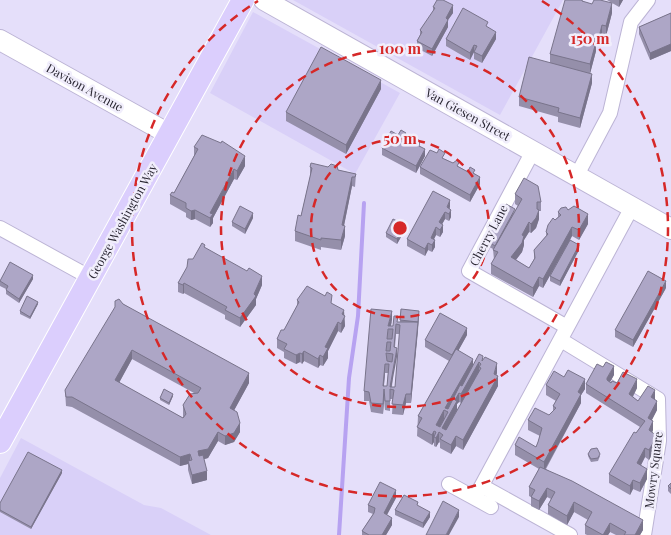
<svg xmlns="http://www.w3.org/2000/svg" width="671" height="535" viewBox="0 0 671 535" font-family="'Playfair Display',serif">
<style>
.built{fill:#d9d0f8}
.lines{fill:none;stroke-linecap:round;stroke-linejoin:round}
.stream{stroke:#b7a2f1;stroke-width:4}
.street-casing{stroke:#bcb4d5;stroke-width:16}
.secondary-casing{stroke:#bcb4d5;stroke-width:22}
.primary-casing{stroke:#fff;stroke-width:24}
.street{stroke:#fff;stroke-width:14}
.secondary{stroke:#fff;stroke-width:20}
.primary{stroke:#dbcefd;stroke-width:22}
.wall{fill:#958faa;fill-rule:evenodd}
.shaded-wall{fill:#79748b}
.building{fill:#ada6c6;stroke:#79748b;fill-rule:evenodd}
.ring{fill:none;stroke:#d62828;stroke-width:2.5;stroke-dasharray:9 6}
.labels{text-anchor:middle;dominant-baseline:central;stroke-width:5;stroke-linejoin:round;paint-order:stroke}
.street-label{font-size:12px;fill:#2a2733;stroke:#f1eefc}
.centre{fill:#d62828;stroke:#f1eefc;stroke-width:2.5}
.ring-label{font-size:15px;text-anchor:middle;font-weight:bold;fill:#d62828;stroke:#f1eefc;stroke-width:5;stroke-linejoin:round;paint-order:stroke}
</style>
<rect width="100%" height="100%" fill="#e5dffa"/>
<path class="built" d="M293 0H563L500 115Z
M253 12 400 93 355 174 210 93Z
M21 438 144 505 161 508 211 535H0V478Z"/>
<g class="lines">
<path class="stream" d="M339 535 349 378 358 316 364 203"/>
<defs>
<path id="street" d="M533 151 469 271 567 327
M577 175 610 113 631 22 648 0
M0 228 91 278
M561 340 658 399 659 441 644 535
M449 484 491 507
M482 486 570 535
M475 498 632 207"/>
<path id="secondary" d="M264 0 671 229
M0 40 169 134"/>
<path id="primary" d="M0 442 243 0"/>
</defs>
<use href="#street" class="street-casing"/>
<use href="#secondary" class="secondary-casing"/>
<use href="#primary" class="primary-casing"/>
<use href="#street" class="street"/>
<use href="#secondary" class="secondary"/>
<use href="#primary" class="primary"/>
</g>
<path class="wall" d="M583 0V2L612 13 606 36 602 35 599 46 596 45V51L590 73 592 83 580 128 558 122V117L519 106V97L550 63V54Z
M607 0H623L619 7Z
M433 7 453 13 448 20V27L432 56 417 48V41L420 35V30L433 12Z
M671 13V51L650 60 639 34V27Z
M488 27 496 39 482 63 474 59V52L470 60 446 46V39Z
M381 89 346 154 286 121V112Z
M406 139 420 146 425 156 416 173 382 155V148Z
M194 147 245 166 237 180 234 179 213 218V223L210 227 195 219 191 220 186 217V213L170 204V195L174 193 194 156Z
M445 159 468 172 475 174 480 184 470 202 420 174V167Z
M310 167 338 170 356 174 355 187 352 186 344 226 345 236 341 250 321 247V250L295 241V231L301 216 310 177Z
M515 194 541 202V211H539V219L536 228 531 233 529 232 524 240V245L522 252 516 260 529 268 534 259V250L546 236V232L555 220 558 217V212L568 210 588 224 579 240 572 236 570 240 579 250 560 286 550 281V276L566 246 543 288 539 286 533 297 491 274V264L494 260 493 249 486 245V240L515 211 518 206 515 204Z
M450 207V209L451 217 449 221 445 219 442 224 443 232 440 237 436 235 434 239 435 247 432 252 428 250 425 256 407 246V239Z
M253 218 245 234 232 226V222Z
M405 230 397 244 386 237V233Z
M205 248 262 285 256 299V305L240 327 225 319V315L184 293 183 294 178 292V283L193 259Z
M33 279 19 303 6 294V289L0 286V280Z
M666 288 633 347 615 337V330Z
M297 300 332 304 344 316 345 326 341 333 338 331 328 351V358L323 366 320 365 318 368 304 361 302 364 300 362 296 364 284 358V352L277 348V339L284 330 297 306Z
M38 304 30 319 20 314V311Z
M123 304 249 383 234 410 240 432 234 442 225 445 218 441 208 458 204 459 207 480 192 484 188 470V464L180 466 72 407 66 406 65 390ZM132 359 194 393 183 405V418L119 383Z
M401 309 419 316 411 403H406L403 415 392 414 393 399H390V411L385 410 384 399 383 414 371 412 369 401H364V391L392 320 391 326H393L398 322H400ZM396 334H400L395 387H392ZM385 373H388L387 386H384Z
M467 335 458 351 473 365 483 360 497 373 496 375 498 386 463 450 456 446 451 454 440 448V443L439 442 436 447 434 446V442L432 445 417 436 418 416 449 361 425 347V340ZM459 402 461 403 457 410V404Z
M614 375 610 382 637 388 633 397 638 401 655 399 657 410 652 420 653 430 652 433 657 446 649 460 645 457 641 465 647 479 640 492 633 489 630 495 609 483V474L636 433 640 427 586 393V384Z
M546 385 585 389 581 395V403L546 469 643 530 640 535H616L610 532 608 535H587L585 534V525L588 520 574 512 567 525 548 514V505L551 499 547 497 539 510 531 506V497L529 496V487L539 469 515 455V445L536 447 538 442 540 436 528 430V420L549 415 553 411V406L556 401 546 395Z
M173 396 169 405 160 400V398Z
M588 454 600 456 598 461 591 462 588 456Z
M62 473 31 529 0 512V503Z
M671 483V494L668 491V486Z
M396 498 387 515 392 525 386 535H362V531L373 514 368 512V505Z
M395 510 430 517 423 528 395 515Z"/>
<path class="shaded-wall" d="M619 0H623L619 7Z
M612 3V13L606 36V26Z
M453 5V13L448 20V27L432 56V49L446 18Z
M602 25V35L599 46V37Z
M496 32V39L482 63V56Z
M595 36 596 51 590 74V64Z
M671 44V51L650 60V53Z
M474 45V52L470 60V53Z
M592 74V83L580 128V118Z
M381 80V89L346 154V145Z
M425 149V156L416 173V166Z
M245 156V166L237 180V171Z
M234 169V179L213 218V223L210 227V213Z
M352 177V186L342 235V225Z
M480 177V184L470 202V195Z
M450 200V207L447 213V207Z
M195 210V219L191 220V211Z
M451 210V217L449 221V214Z
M539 210V219L536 228 531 233V224L537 216Z
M445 212V219L439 230V222Z
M253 213V218L245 234V229Z
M588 214V224L579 240V230Z
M529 222V232L524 240V245L522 252 511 266V257Z
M405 225V230L397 244V239Z
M443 225V232L440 237V230Z
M345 226V236L341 250V240Z
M436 227V235L431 245V238Z
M572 227V236L543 288V279Z
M435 240V247L432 252V245Z
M428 243V250L425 256V249Z
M579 245V250L560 286V281Z
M33 275V279L19 303V299Z
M262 276V285L256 299V305L240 327V318L254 294Z
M539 277V286L533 297V288Z
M666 281V288L633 347V340Z
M184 283V293L183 294V285Z
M38 302V304L30 319V317Z
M344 310 345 326 341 333 342 314Z
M392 311V320L390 329 388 326Z
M419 311 418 331 411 403V394Z
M338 322V331L328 351V358L323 366V357L325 347Z
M467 328V335L452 362V355Z
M397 348V357L391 389 390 387Z
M132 350V359L115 390V380Z
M304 351V361L302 364V354Z
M300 353V362L296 364V355Z
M320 355V365L318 368V359Z
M473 359V368L459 393V402L457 404V410L443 437 442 428 448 413 445 408Z
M479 362V372L461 403V394Z
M497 363V373L494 383V374Z
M385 364V373L383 395V386Z
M614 366V375L607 387V378Z
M249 373V383L230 418V408Z
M498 376V386L463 450V440Z
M585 379V389L581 395V403L544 471V462L578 392Z
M637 379V388L629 403V394Z
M384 389V399L383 414V404Z
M655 390V399L651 407V397Z
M173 394V396L169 405V403Z
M406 394V403L403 415V405Z
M657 401V410L648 427V418Z
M444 410V420L436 433V425Z
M653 421V430L649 439V430Z
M240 423V432L234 442 225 445V436Z
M434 431V442L432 445V435Z
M218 432V441L208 458 198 461V451Z
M439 432V442L436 447V438Z
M456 436V446L451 454V445Z
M657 436V446L649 460V450Z
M645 448V457L637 473V463Z
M190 454V463L188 461V464L180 466V457Z
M647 469V479L640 492V483Z
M62 470V473L31 529V527Z
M207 471V480L192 484V475Z
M633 480V489L630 495V486Z
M547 488V497L539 510V501Z
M396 490V498L384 520V513Z
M574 502V512L567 525V516Z
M459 510V517L449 535H446Z
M430 512V517L423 528V523Z
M392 518V525L386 535H382Z
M643 520V530L640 535H635Z
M610 523V532L608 535H603Z"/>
<path class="building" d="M437 0H443L453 5 446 18 448 20 432 49 417 41 422 32 420 30 435 8 433 7Z
M565 0H582V1L592 4 594 0H600L612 3 606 26 602 25 599 37 595 36 594 41 596 42 590 64 550 54Z
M463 8 488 22 486 26 496 32 482 56 474 52 477 46 474 45 470 53 446 39Z
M671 13V44L650 53 639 27Z
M321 47 381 80 346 145 286 112Z
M529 57 592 74 580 118 558 112 559 108 519 97Z
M401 130 406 133 403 137 414 143 417 139 420 141 419 146 425 149 416 166 382 148 391 131 398 135Z
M202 135 221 143 222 141 245 156 237 171 234 169 210 213 213 214 210 218 195 210 191 211 186 208V203L170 195 172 192 174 193 198 149 194 147Z
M439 149 445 153 442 158 453 163 457 160 460 161 457 166 468 172 470 167 475 170 473 173 480 177 470 195 420 167 430 150 437 153Z
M311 163 328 167 331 164 337 166 338 170 356 174 355 177H352L342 225 345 226 341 240 321 238V240L295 231 298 215 301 216 312 168 310 167Z
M524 178 538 186 541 202H537V209L539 210 536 218 531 224 529 222 522 235 524 236 522 243 511 257 529 268 535 258 534 250 548 234 546 232 548 225 553 218 555 220 561 215 558 212 561 208 566 207 568 210 574 206 588 214 579 230 572 227 543 279 539 277 533 288 491 264 498 252 493 250 522 199 515 194Z
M433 191 450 200 447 207 451 210 449 214 445 212 439 222 443 225 440 230 436 227 431 238 435 240 432 245 428 243 425 249 407 239Z
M506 204 515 209 495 246 486 240Z
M240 206 253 213 245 229 232 222Z
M393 219 405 225 397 239 386 233Z
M570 240 579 245 560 281 550 276Z
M202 243 205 245 204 247 247 271 249 268 262 276 254 294 256 296 240 318 225 310 227 307 184 283 183 285 178 283 187 267 188 259H193Z
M10 262 33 275 19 299 6 290 8 286 0 281Z
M648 271 666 281 633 340 615 330Z
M307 286 325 296 327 292 332 295 331 303 344 310 342 314 345 316 341 324 338 322 325 347 328 348 323 357 320 355 318 359 304 351 302 354 300 353 296 355 284 349 287 344 277 339 281 330H284L299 302 297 300Z
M27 296 38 302 30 317 20 311Z
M119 299 123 304 249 373 230 408 237 412 240 423 234 433 225 436 218 432 208 449 198 451 199 456 203 455 207 471 192 475 188 461 192 460 190 454 180 457 72 397H66L65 390 115 307V301ZM132 350 201 388 198 393 190 394 183 405 186 414 183 418 115 380Z
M371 309 392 311 388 326H393L394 316H398L397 322H418L411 394H406L403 405 392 404 394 390 390 389V401H385L384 389 383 404 371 403 369 392 364 391ZM396 324 400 325 395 387H390L397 348 394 347ZM388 329H393L392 339H387ZM387 342H391L390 351H386ZM386 353 393 354 392 362 387 361ZM385 364H389L387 386H383Z
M401 309 419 311 418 322 400 320Z
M440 313 467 328 452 355 425 340Z
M456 349 473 359 445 408 448 409 460 385 462 386 479 354 483 356 482 361 485 357 497 363 494 374 498 376 463 440 456 436 451 445 440 439 443 435 439 432 436 438 434 437 436 432 434 431 432 435 417 427 422 418 418 416ZM479 362 481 364 479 367 481 368 446 430 442 428 457 401 455 400 459 393 461 394ZM444 410 448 412 440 427 436 425Z
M606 362 614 366 607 378V380L611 383 612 381 617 383 623 372 637 379 629 394 638 401 648 386 655 390 651 397 657 401 648 418 653 421 649 430 657 436 649 450 645 448 637 463 647 469 640 483 633 480 630 486 609 474 634 432 636 433 645 421 586 384 597 364 603 367Z
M568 370 585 379 578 392 581 394 544 462 515 445 519 437 536 447 538 442 542 428 528 420 535 408 549 415 556 408 553 406 560 394 546 385 554 371 564 377Z
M164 389 173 394 169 403 160 398Z
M597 448 600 454 598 458 591 459 588 454 591 449Z
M28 452 62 470 31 527 0 510V503Z
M540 467 572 481 643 520 635 535H624L626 532 610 523 603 535 585 525 592 512 574 502 567 516 548 505 555 492 547 488 539 501 531 497 535 490 529 487Z
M380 482 396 490 384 513 392 518 382 535H369L362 531 374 513 375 508 368 505Z
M671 483V489L668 486Z
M404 495 418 502 417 505 430 512 423 523 395 510Z
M443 501 459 510 446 535H426Z"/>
<g class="ring">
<circle cx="400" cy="228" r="89"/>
<circle cx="400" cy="228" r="179"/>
<path d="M542 1A268 268 0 1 1 258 1"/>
</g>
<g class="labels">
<g class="street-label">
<text transform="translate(85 87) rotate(29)">Davison Avenue</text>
<text transform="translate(468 114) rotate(29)">Van Giesen Street</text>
<text transform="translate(122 221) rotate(-61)">George Washington Way</text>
<text transform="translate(488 235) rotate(-62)">Cherry Lane</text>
<text transform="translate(653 470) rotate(-83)">Mowry Square</text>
</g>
</g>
<circle cx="400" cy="228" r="8" class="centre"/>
<g class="ring-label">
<text x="590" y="44">150 m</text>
<text x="400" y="54">100 m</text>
<text x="400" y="144">50 m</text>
</g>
</svg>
